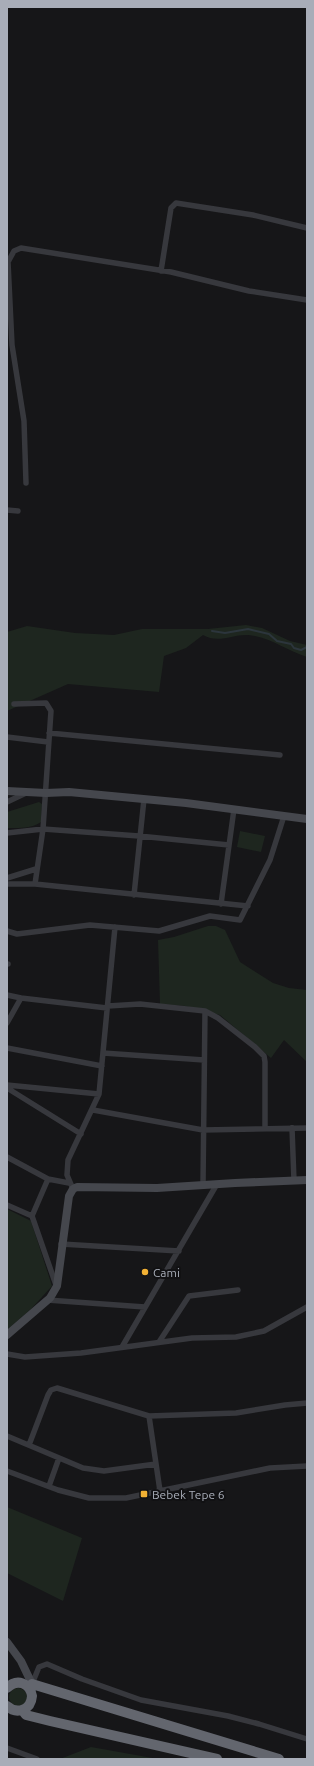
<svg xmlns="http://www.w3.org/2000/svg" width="314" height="1766" viewBox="0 0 314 1766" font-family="Ubuntu,sans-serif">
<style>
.green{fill:#1e261f}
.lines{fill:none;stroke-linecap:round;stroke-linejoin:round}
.stream{stroke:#2c353c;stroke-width:2}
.street{stroke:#37383d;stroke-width:5.5}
.secondary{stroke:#45474d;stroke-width:8}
.highway{stroke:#63666e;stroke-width:10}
.poi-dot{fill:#f2b134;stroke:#111113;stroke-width:1.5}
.labels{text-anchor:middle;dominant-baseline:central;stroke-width:4;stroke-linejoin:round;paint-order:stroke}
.poi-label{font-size:12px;fill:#a8adb8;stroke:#111113;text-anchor:start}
</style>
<rect width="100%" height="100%" fill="#161618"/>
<path class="green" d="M246 625 262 628 290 641 307 645V657C287 651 270 637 248 635 232 634 219 644 203 635L186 648 164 656 159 692 68 684 7 711V632L27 626 75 633 114 635 142 629H208Z
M39 802 42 804 41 822C31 829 19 828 7 828V812Z
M240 831 265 836 261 852 237 847Z
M208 926H216L225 930 240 962 273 983 289 988 307 990V1062L284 1040 271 1058 220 1015 185 1006 160 1004 158 940 174 937Z
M7 1209 31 1221 52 1286 31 1309 7 1330Z
M7 1507 82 1538 63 1601 7 1573Z
M9 1697a9 9 0 1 1 18 0a9 9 0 1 1-18 0Z
M91 1747 158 1759H60Z"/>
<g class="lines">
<path class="stream" d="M212 631 225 633 248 629 269 634 277 641 291 644 294 648 301 650 307 647"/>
<path class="street" d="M161 271 171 208 176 203 253 215 307 228
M26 483 24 421 12 345 8 262 14 251 21 248 171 272 249 291 307 300
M7 510 18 511
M14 704 46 703 51 711 43 829 35 884
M49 733 280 755
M7 737 48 742
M7 802 26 793
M7 833 43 829 139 836 229 845
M7 878 36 869
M7 884H35L248 906
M134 895 144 799
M221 904 234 809
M7 931 17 934 90 925 159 931 210 916 240 920 270 860 284 816
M7 964H8
M7 995 21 998 107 1008
M108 1006 140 1004 205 1011 218 1018 255 1047 264 1056 265 1062V1129
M7 1023 21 998
M7 1048 102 1066
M103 1053 204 1060
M7 1085 99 1094
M7 1088 81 1134
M93 1110 203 1130 307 1128
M292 1128 294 1181
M7 1157 48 1179 69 1183
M203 1185 205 1011
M73 1189 67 1175 68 1160 99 1094 115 927
M7 1205 32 1216 56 1285
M32 1216 48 1179
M61 1244 179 1251
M47 1300 145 1307
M159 1342 189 1296 238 1290
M122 1347 217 1184
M7 1354 25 1357 81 1353 192 1338 236 1337 264 1331 307 1307
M149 1416 160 1491
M7 1436 83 1468 104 1471 156 1464
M29 1445 48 1395 51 1390 57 1388 149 1416 236 1413 285 1405 307 1403
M7 1471 58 1490 89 1498H126L270 1468 307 1466
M49 1486 59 1458
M32 1684 39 1667 47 1664 82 1679 141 1700 228 1716 259 1724 307 1739
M7 1748 37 1759"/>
<path class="secondary" d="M7 791 46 793 69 792 186 803 307 819
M7 1335 50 1298 57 1286 69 1196 73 1189 77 1187 157 1188 235 1183 307 1180
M7 1642 21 1661 32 1684"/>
<path class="highway" d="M7 1688C17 1678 30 1683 32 1696 31 1710 17 1715 7 1706
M29 1688 32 1684 279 1759
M22 1710 26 1715 50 1721 217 1759"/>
</g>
<g class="poi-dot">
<circle cx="145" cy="1272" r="4"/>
<rect x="140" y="1490" width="8" height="8" rx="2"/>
</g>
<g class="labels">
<g class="poi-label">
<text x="153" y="1272">Cami</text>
<text x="152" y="1494">Bebek Tepe 6</text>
</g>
</g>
<rect width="314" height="1766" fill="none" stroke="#a8adb8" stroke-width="16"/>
</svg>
